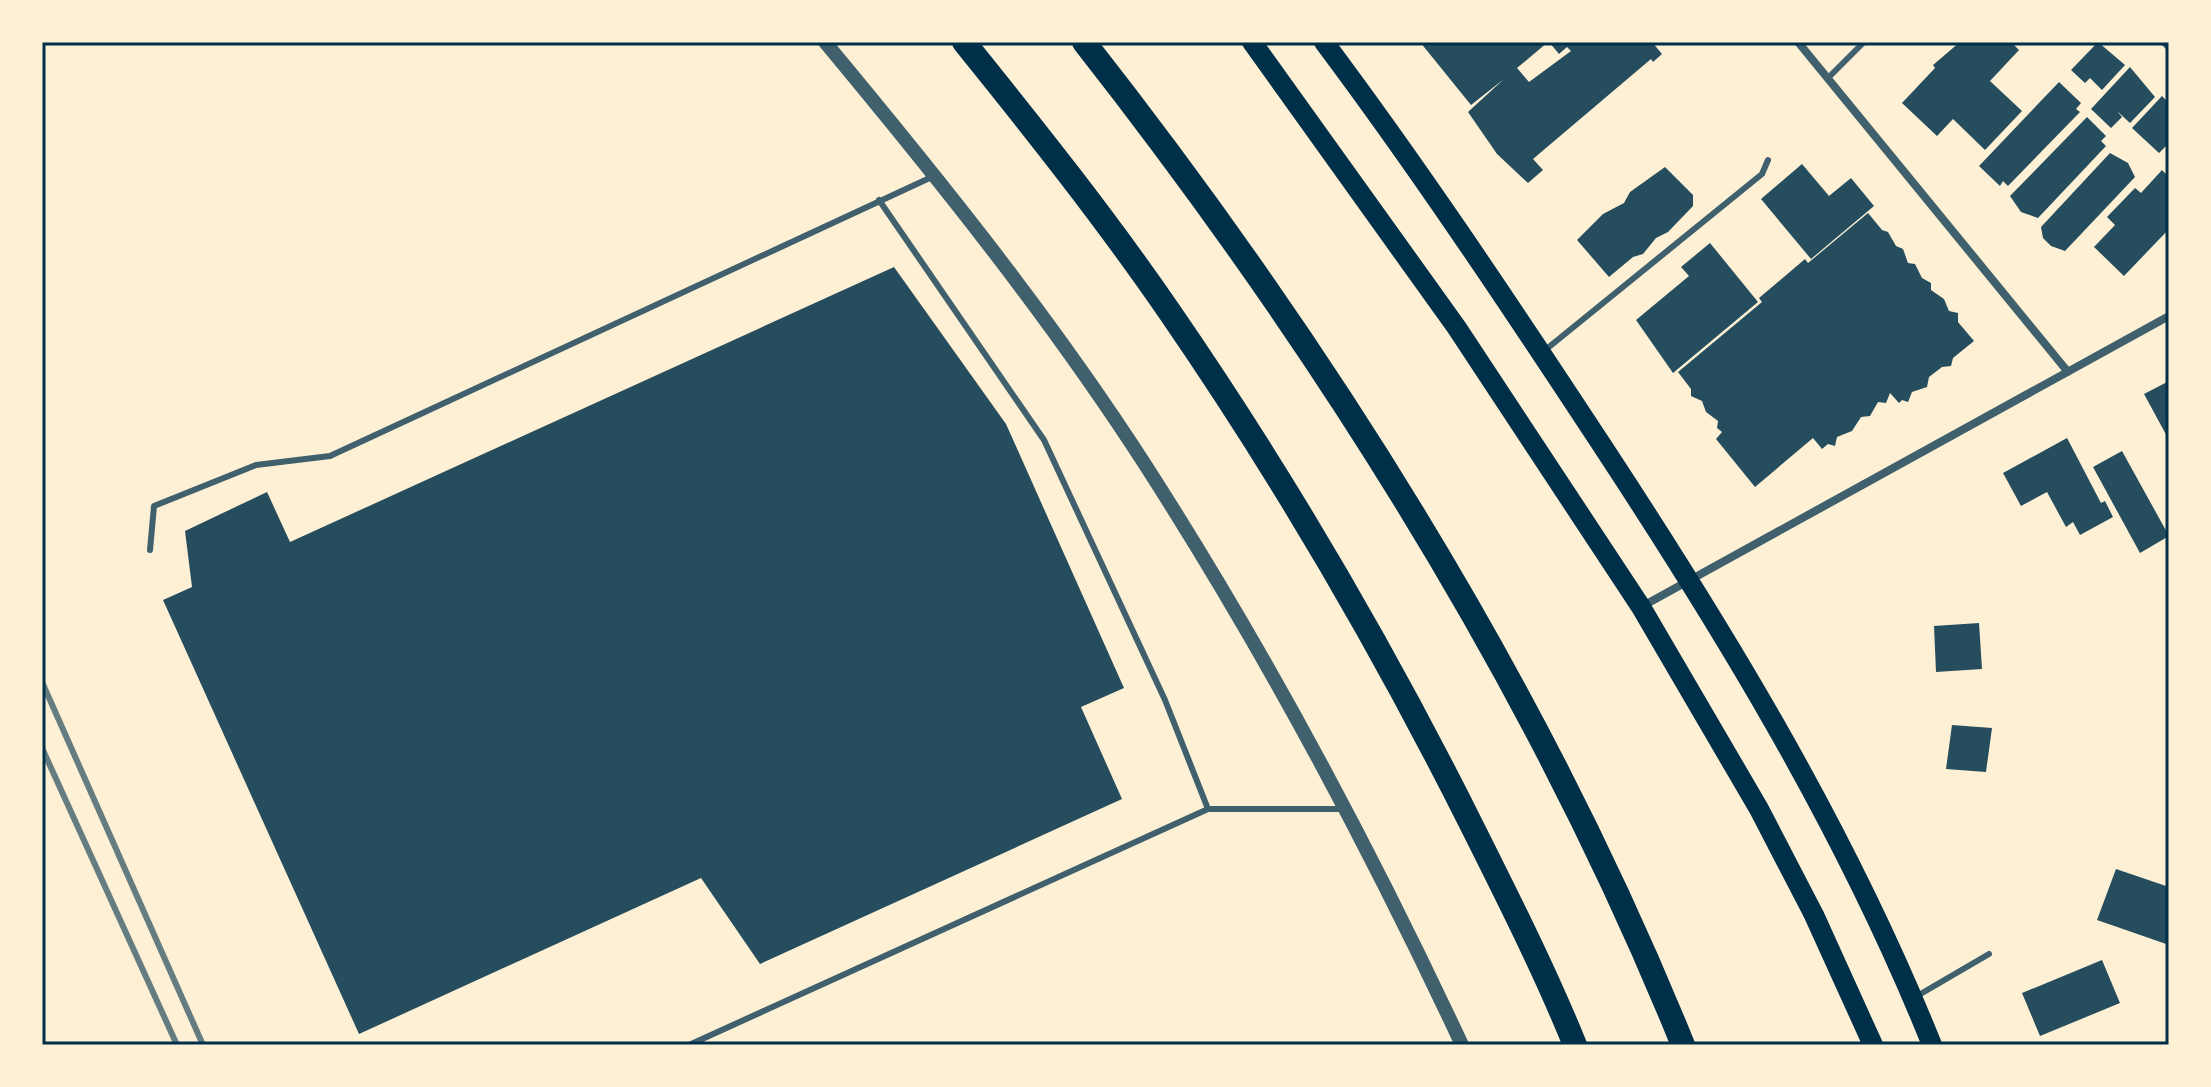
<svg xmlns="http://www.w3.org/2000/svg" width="2211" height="1087" viewBox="0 0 2211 1087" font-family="'Open Sans',sans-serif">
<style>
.building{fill:#264d5e}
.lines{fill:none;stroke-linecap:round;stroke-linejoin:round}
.service{stroke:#3f606c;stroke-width:6}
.minor{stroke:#3f606c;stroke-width:8}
.tertiary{stroke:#3f606c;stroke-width:14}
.primary{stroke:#003049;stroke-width:20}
.motorway{stroke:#003049;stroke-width:24}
.rail{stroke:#657d81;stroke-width:6}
.neatline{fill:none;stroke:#003049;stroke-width:3}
</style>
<rect width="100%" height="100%" fill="#fdf0d5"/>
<path class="building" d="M1420 42H1548L1517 68 1529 82 1571 51 1567 47 1559 54 1549 42H1652L1662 54 1653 62 1651 59 1533 159 1543 170 1528 183 1497 154 1468 112 1504 79 1471 105Z
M1960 42H2011L2019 50 1990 81 2022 111 1985 150 1953 119 1937 136 1902 103 1935 68 1933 65Z
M2098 42 2125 65 2102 90 2090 78 2085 83 2071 70Z
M2130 67 2155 97 2130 123 2117 111 2122 117 2111 128 2091 109Z
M2059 82 2081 103 2076 109 2080 112 2008 186 2003 181 2000 186 1979 166Z
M2162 96 2169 103V143L2159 153 2132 128Z
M2087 117 2106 136 2101 141 2106 146 2038 218 2021 212 2010 196Z
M2110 153 2128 163 2135 177 2065 251 2051 246 2043 238 2041 227Z
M1802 164 1829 196 1851 178 1874 206 1811 259 1761 199Z
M1665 167 1693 195V206L1668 232 1656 238 1643 254 1633 257 1609 277 1577 240 1603 214 1624 203 1630 192Z
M2162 170 2169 177V229L2124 276 2094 247 2115 225 2107 217 2135 188 2141 193Z
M1868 213 1882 230 1888 232 1896 246 1903 249 1908 263 1915 264 1922 278 1931 283V290L1944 299 1949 311 1958 313V322L1974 341 1953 358 1951 366 1942 367 1929 377 1927 387 1912 392 1908 402 1902 400 1899 403 1890 393 1886 403 1878 402 1870 416 1861 417 1852 431 1837 437 1835 446 1828 444 1822 449 1813 438 1755 487 1716 439 1722 432 1717 428 1718 421 1706 412 1702 401 1691 396V389L1678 372 1762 302 1759 298 1805 259 1808 263Z
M1710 243 1758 302 1673 373 1636 320 1689 276 1681 267Z
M894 267 1006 424 1124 688 1081 707 1122 799 760 964 701 878 359 1034 163 600 192 587 185 531 267 492 290 542Z
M2169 381V440L2144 394Z
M2067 438 2101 503 2105 501 2113 517 2080 535 2073 522 2066 527 2047 492 2021 506 2003 473Z
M2122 451 2169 536 2140 553 2093 467Z
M1979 623 1982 669 1936 672 1934 626Z
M1952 725 1992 728 1986 772 1946 769Z
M2116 869 2169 887V945L2097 920Z
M2102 960 2120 1003 2040 1036 2022 993Z"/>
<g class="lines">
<path class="service" d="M2163 42 2169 48
M1828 78 1864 42
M879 200 1044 440 1165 700 1208 809
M1544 351 1762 174 1768 160
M150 550 154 506 256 465 330 456 934 176
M1917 996 1989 954
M689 1045 1208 809H1342"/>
<path class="minor" d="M1798 42 2068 372
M1641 607 2169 316"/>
<path class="tertiary" d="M825 42C938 178 1050 317 1146 466 1265 651 1369 846 1462 1045"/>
<path class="primary" d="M1252 42 1457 328 1641 607 1759 809 1814 915 1873 1045
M1324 42C1416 165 1501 292 1586 421 1717 619 1843 823 1932 1045"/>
<path class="motorway" d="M964 42C1035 130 1105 218 1169 311 1282 475 1383 648 1472 826 1508 898 1545 971 1575 1045
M1084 42C1325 349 1536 682 1683 1045"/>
<path class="rail" d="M42 682 203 1045
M42 748 177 1045"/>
</g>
<rect width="2211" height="1087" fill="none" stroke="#fdf0d5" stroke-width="88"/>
<rect x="44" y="44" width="2123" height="999" class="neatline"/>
</svg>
